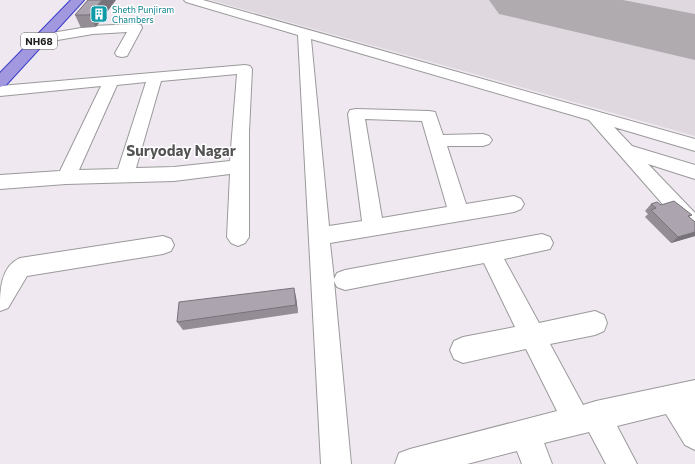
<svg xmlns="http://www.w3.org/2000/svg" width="695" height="464" viewBox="0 0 695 464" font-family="Commissioner,sans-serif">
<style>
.airport{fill:#dfd9df}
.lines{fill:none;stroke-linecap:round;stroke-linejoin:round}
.taxiway{fill:#afabaf;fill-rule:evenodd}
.runway{fill:#afabaf;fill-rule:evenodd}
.minor-casing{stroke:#9a9a9a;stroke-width:2}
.highway-casing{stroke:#3a3dc9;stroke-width:2}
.minor{fill:#fff;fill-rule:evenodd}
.highway{fill:#a298df;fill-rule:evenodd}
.wall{fill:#948d96}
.shaded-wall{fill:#78737a}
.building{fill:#aca4ae;stroke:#78737a}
.labels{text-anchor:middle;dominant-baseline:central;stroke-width:3;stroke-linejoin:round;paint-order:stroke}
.far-culture-label{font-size:9px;fill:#0d838f;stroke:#fff;text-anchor:start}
.shield{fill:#fff;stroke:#636363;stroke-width:1}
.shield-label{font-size:10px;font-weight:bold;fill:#202020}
.district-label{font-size:15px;font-weight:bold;fill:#535353;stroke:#fff}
</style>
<rect width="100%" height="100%" fill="#f0e8f0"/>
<path class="airport" d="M210 0H695V136Z"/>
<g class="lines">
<path class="taxiway" d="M592 0H618L614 17 610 23 600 25 590 23 586 17Z"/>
<path class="runway" d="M489 0H623L695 14V60L499 14Z"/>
<defs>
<path id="minor" d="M184 0H203L695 139V151L614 127 632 146 695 165V179L648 164 695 213V235L688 233 589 120 311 39 329 226 362 221 348 114 350 110 356 109 429 111 435 112 443 135 483 134 489 136 492 140 489 144 483 146H447L466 204 514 196 521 199 524 204 521 209 514 212 330 243 334 279 337 273 345 270 542 234 550 237 553 243 550 249 504 259 539 323 595 311 604 315 607 323 604 331 595 335 550 344 583 405 596 401 695 380V450L685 445 666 414 617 426 637 464H606L589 432 544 443 552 464H522L517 451 467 464H395L399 453 410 449 557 411 526 349 463 363 454 359 450 350 454 341 463 337 515 327 484 263 345 290 337 287 334 281 351 464H321L298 35 186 2ZM365 119 422 121 447 207 382 218Z
M136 24 141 25 142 28 127 56 122 57 117 56 115 53 127 32 93 34 40 43 35 42 33 39 35 36 40 35 93 26Z
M245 65 250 66 252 69 249 132V237L245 243 238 246 231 243 227 237 230 174 174 181 66 184 0 189V175L60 171 101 86 0 96V86ZM237 74 230 161 174 167 136 168 161 81ZM146 82 118 169 79 170 117 85Z
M163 236 171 239 174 245 171 251 163 254 27 276 8 308 0 311C0 291 0 267 20 258Z"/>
<path id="highway" d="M71 0H84L6 85 0 87V73Z"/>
</defs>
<use href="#minor" class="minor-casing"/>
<use href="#highway" class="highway-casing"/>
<use href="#minor" class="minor"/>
<use href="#highway" class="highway"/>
</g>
<path class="wall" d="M88 0 96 27 81 28 75 15Z
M651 204 661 205 692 215 689 217 695 222V236L671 243 645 217 648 214 645 211Z
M296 297 298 313 183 330 177 322Z"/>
<path class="shaded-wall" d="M102 0H116L96 27 89 15Z
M695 232V236L671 243 678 237Z
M294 288 296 297 298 313 296 305Z"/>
<path class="building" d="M88 0H102L89 15H75Z
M674 201 692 215 688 216 695 222V232L678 237 651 210 656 208 651 204 657 202 661 205Z
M294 288 296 305 177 322 179 302Z"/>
<defs>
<symbol id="building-square" viewBox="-11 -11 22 22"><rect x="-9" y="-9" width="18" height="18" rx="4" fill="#0f9aa8" stroke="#fff"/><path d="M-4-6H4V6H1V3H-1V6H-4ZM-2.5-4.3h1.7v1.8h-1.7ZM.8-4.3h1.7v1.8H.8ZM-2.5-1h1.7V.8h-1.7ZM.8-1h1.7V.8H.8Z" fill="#fff"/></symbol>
</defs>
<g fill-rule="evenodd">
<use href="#building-square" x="89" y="4" width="20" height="20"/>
</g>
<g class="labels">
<g class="far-culture-label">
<text x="112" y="9">Sheth Punjiram<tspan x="112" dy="10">Chambers</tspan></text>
</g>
<rect class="shield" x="21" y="33" width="36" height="16" rx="3"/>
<g class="shield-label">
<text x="39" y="41">NH68</text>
</g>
<g class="district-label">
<text x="181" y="150">Suryoday Nagar</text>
</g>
</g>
</svg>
